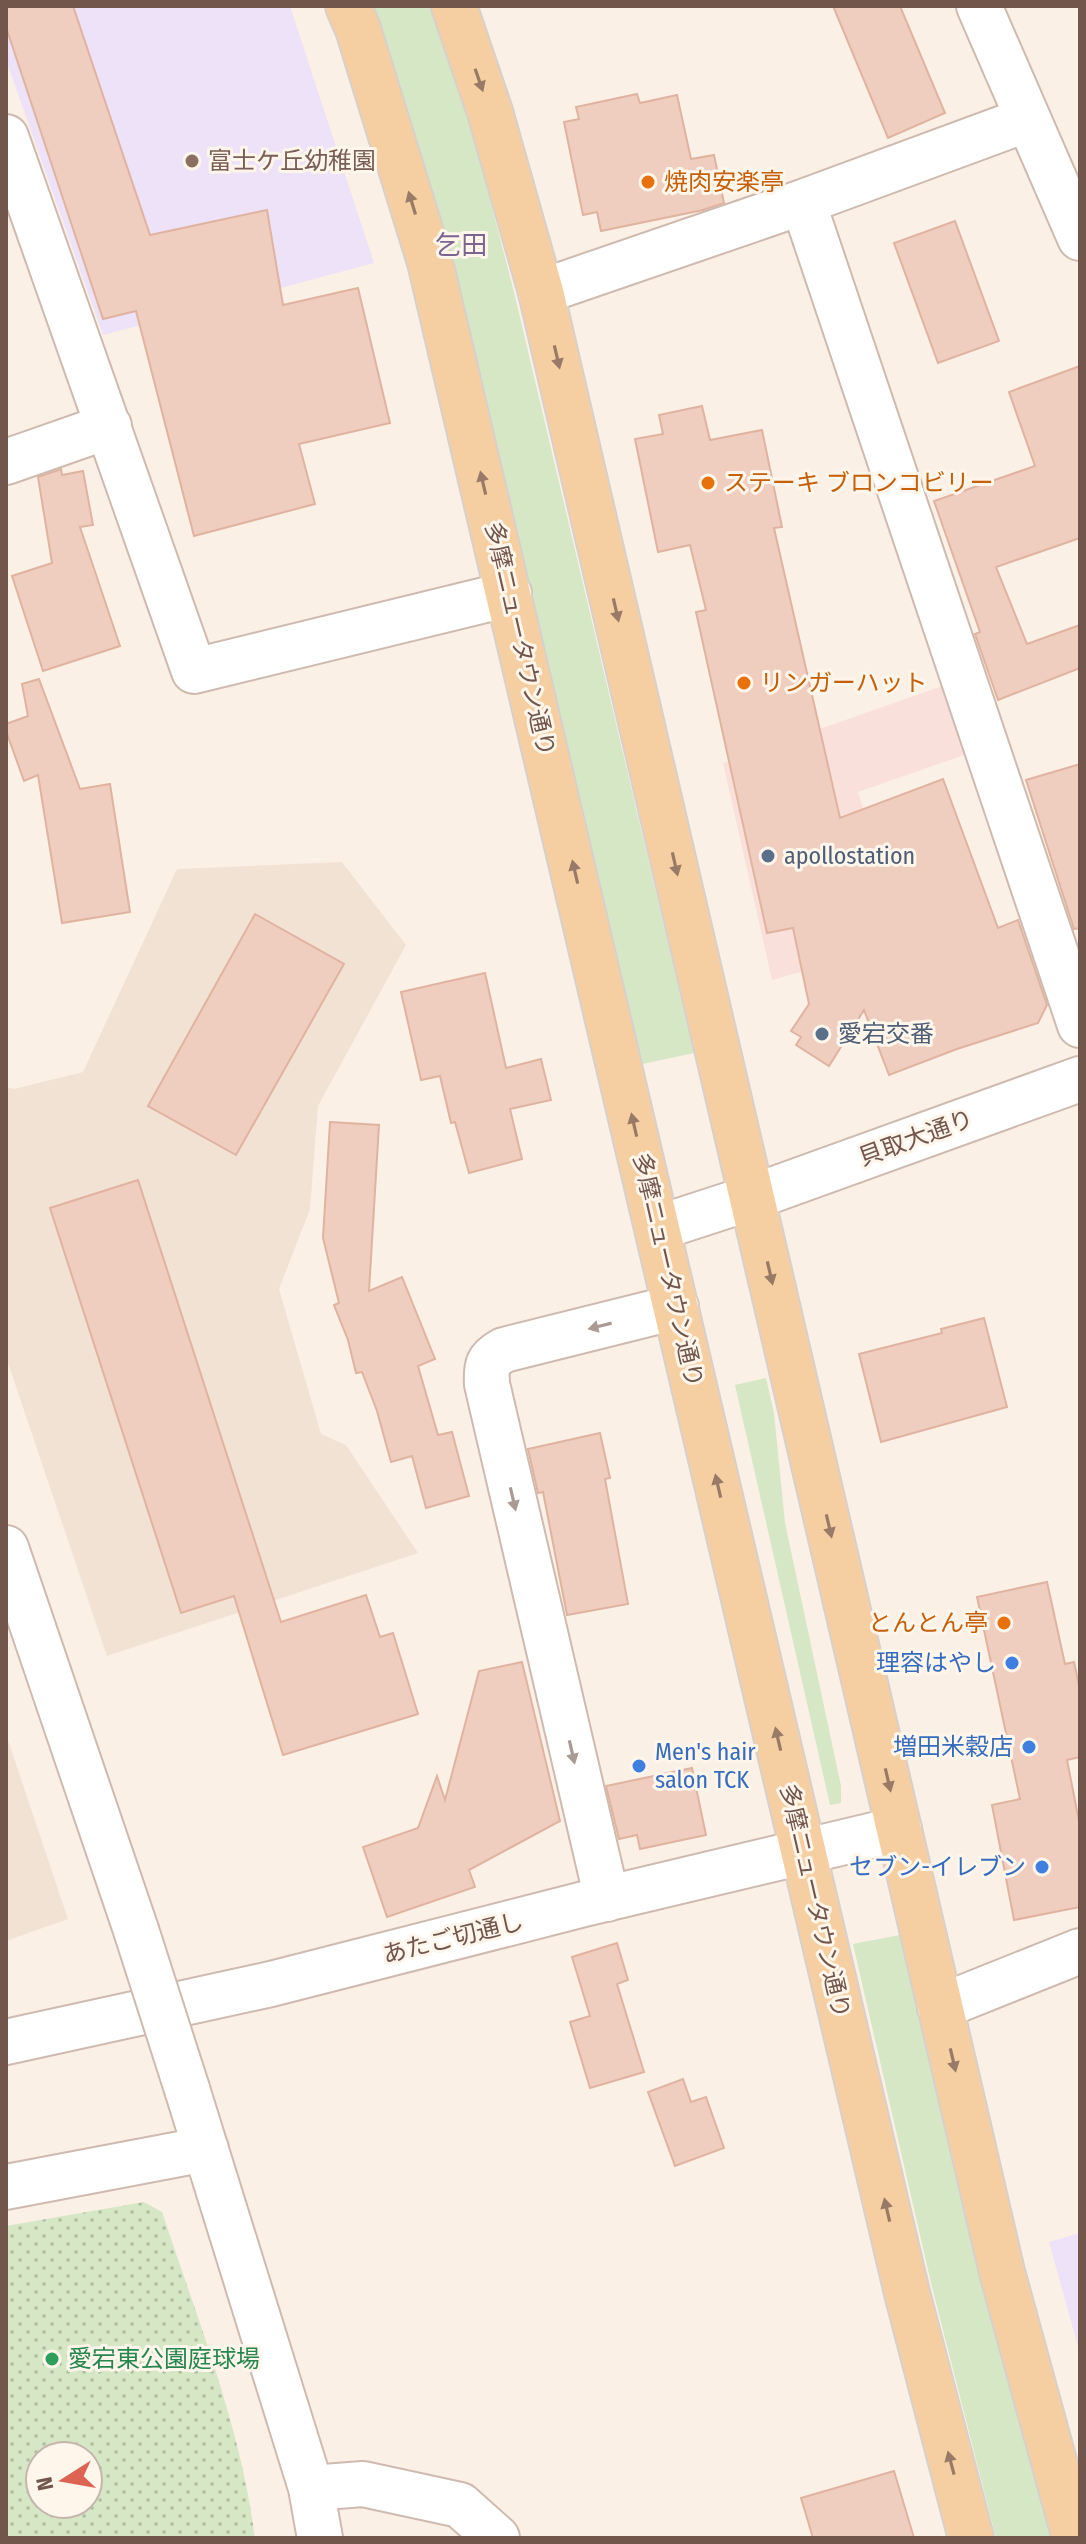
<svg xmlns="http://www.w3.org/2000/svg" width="1086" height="2544" viewBox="0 0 1086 2544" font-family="'Fira Sans Condensed','Noto Sans JP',sans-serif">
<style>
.residential{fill:#f2e2d4}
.commercial{fill:#fae0da}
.education{fill:#ede2f7}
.grass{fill:#d6e7c5}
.park{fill:url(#park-dots);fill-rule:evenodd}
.building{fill:#efcdbf;stroke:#e0b3a0;stroke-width:2}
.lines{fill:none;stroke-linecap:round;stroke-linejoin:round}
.minor-casing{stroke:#cebaaf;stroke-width:48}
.major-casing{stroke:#d8d0cd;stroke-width:48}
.minor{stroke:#fff;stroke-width:44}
.major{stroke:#f5cfa2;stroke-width:44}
.minor-bridge-casing{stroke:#cebaaf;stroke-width:48;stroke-linecap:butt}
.minor-bridge{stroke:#fff;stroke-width:44}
.oneway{fill:#997a66}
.oneway2{fill:#aa9a94}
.education-dot{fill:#8d6e63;stroke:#fef5eb;stroke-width:3}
.food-dot{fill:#e8710a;stroke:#fef5eb;stroke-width:3}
.service-dot{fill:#5c6f8a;stroke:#fef5eb;stroke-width:3}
.shop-dot{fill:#3f7fe0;stroke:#fef5eb;stroke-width:3}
.leisure-dot{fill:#2e9e5b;stroke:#fef5eb;stroke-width:3}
.labels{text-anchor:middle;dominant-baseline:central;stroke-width:6;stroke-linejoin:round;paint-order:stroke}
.education-label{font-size:24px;fill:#785e54;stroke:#fef5eb;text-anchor:start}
.food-label{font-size:24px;fill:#c56008;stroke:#fef5eb;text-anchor:start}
.street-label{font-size:24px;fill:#72564c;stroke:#fef5eb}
.service-label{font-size:24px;fill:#4e5e75;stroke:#fef5eb;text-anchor:start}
.shop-label{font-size:24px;fill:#366cbe;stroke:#fef5eb;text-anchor:end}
.leisure-label{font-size:24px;fill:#27864d;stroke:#fef5eb;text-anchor:start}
.neighbourhood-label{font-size:26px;fill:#7c648e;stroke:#fef5eb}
</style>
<defs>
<pattern id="park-dots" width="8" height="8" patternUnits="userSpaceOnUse" patternTransform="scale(2)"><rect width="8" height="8" fill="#d6e7c5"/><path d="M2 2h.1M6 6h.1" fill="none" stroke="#b2bea2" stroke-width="1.8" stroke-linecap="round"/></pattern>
</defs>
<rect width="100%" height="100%" fill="#fbf0e5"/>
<path class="residential" d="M342 862 406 945 318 1106 310 1209 279 1289 321 1434 346 1445 418 1553 107 1656 6 1357V1087L14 1089 83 1072 177 869Z
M6 1734 68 1919 6 1941Z"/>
<path class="commercial" d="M948 684 970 753 858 792 904 943 772 980 723 763Z"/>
<path class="education" d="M6 6H290L374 263 103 335 6 60Z
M1080 2233V2354L1049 2242Z"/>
<path class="grass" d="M372 6H430L467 111 514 292 694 1053 638 1065 451 253Z
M766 1378 774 1413 785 1523 841 1786V1803L830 1805 735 1385Z
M905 1934C952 2136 993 2340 1054 2538H996L932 2287 853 1944Z"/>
<path class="park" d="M144 2202 162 2212C197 2318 241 2427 255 2538H6V2226ZM40 2456H88V2504H40Z"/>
<path class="building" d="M6 6H73L150 235 267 210 283 305 358 288 390 423 299 444 315 504 194 536 136 311 103 319 6 27Z
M833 6H900L945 113 888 138Z
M637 94 640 103 677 95 691 159 714 155 724 203 703 210 601 231 597 212 583 215 564 122 579 119 576 107Z
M955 221 999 341 938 363 894 243Z
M1080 366V538L996 567 1027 644 1080 625V668L998 700 975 634 980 632 934 501 1035 466 1009 392Z
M702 406 710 440 762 430 782 527 774 528 840 818 943 779 998 928 1018 920 1047 1005 1038 1023 957 1049 889 1075 864 1010 829 1066 796 1045 801 1037 791 1031 809 1004 793 928 767 933 696 612 706 610 690 545 658 552 635 439 663 434 659 415Z
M61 469 62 475 83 471 93 525 80 527 120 646 43 671 12 576 52 563 38 477Z
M39 679 80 789 110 784 130 912 62 923 38 775 24 781 6 731V724L28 716 22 684Z
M1080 764V928L1074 929 1026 780Z
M255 914 344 964 236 1155 148 1106Z
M485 973 506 1068 541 1059 551 1100 510 1109 522 1159 469 1173 455 1122 451 1123 440 1076 421 1080 401 992Z
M330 1122 379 1125 369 1291 402 1277 435 1359 418 1366 438 1435 452 1432 469 1496 426 1508 412 1456 391 1462 377 1411 362 1372 356 1373 348 1340 334 1305 339 1303 323 1238Z
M138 1180 281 1622 366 1595 380 1637 393 1633 418 1714 283 1755 234 1596 181 1613 50 1208Z
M984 1318 1007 1407 881 1442 859 1354 942 1333 941 1329Z
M600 1433 610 1478 605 1479 628 1604 567 1615 543 1492 538 1493 528 1449Z
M1047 1582 1065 1664 1074 1662 1080 1690V1757L1067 1760 1080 1826V1907L1014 1920 992 1805 1020 1799 977 1597Z
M522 1662 560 1821 469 1870 475 1887 387 1917 363 1847 418 1828 437 1776 445 1800 479 1671Z
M692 1768 706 1835 640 1849 637 1835 619 1839 606 1786Z
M617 1943 628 1980 617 1984 644 2072 590 2088 570 2022 590 2016 572 1957Z
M683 2079 691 2102 706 2097 724 2148 675 2166 648 2092Z
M894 2471 914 2538H813L801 2498Z"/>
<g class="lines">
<defs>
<path id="minor" d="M979 6 1080 238
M6 137 194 671 509 594
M803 202 1080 1025
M541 292 803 202 1028 119
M6 462 109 426
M658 1228 753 1197 1080 1079
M6 1548 136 1930
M607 1899 487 1384C486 1366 487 1359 504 1350L676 1307
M940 2007 1080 1951
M6 2042 271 1984 584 1904 899 1829
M187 2089 311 2488 320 2538
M6 2187 206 2149
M311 2488 363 2484 460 2505 497 2538"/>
<path id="major" d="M348 6 358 29 430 262 907 2293 971 2538
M454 6 490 112 541 292 1002 2272 1075 2538"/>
</defs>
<use href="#minor" class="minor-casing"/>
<use href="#major" class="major-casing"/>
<use href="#minor" class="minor"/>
<use href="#major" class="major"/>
<defs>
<path id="minor-bridge" d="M136 1930 187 2089"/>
</defs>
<use href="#minor-bridge" class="minor-bridge-casing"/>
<use href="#minor-bridge" class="minor-bridge"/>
</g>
<defs><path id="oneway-solid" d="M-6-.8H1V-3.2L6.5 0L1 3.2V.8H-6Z" transform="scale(2)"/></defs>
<g class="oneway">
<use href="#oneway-solid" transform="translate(479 80) rotate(71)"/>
<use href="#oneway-solid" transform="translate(412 203) rotate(-107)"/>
<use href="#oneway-solid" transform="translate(557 357) rotate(77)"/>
<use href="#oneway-solid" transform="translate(483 483) rotate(-103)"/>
<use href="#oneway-solid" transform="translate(616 610) rotate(77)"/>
<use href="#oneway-solid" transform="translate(675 864) rotate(77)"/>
<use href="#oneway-solid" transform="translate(575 872) rotate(-103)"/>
<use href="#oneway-solid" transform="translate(634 1125) rotate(-103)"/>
<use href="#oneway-solid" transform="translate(770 1273) rotate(77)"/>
<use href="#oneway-solid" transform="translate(718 1486) rotate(-103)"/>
<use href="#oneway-solid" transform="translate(829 1526) rotate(77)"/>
<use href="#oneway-solid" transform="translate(778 1739) rotate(-103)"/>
<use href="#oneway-solid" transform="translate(888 1780) rotate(77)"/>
<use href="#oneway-solid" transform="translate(953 2060) rotate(77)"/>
<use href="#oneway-solid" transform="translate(887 2210) rotate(-103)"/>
<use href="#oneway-solid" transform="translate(951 2463) rotate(-105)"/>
</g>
<g class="oneway2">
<use href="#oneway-solid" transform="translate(600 1326) rotate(166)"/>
<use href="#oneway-solid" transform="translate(513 1499) rotate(77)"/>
<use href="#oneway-solid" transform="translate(572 1752) rotate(77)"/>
</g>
<circle class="education-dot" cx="192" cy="161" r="8"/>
<g class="food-dot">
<circle cx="648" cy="182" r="8"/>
<circle cx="708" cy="483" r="8"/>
<circle cx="744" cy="683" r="8"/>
<circle cx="1004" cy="1623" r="8"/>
</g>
<g class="service-dot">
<circle cx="768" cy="856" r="8"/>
<circle cx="822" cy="1034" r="8"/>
</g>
<g class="shop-dot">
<circle cx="1012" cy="1663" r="8"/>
<circle cx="1029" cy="1747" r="8"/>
<circle cx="639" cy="1766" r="8"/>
<circle cx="1042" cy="1867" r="8"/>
</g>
<circle class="leisure-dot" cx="52" cy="2359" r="8"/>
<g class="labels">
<g class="education-label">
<text x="208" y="161">富士ケ丘幼稚園</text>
</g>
<g class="food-label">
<text x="664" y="182">焼肉安楽亭</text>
<text x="724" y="483">ステーキ ブロンコビリー</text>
<text x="760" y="683">リンガーハット</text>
<text x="988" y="1623" text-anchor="end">とんとん亭</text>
</g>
<g class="street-label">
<text transform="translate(520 639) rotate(77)">多摩ニュータウン通り</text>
<text transform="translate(916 1138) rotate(-20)">貝取大通り</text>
<text transform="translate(668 1270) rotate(77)">多摩ニュータウン通り</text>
<text transform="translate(815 1901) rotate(77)">多摩ニュータウン通り</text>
<text transform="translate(453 1938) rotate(-14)">あたご切通し</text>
</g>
<g class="service-label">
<text x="784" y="856">apollostation</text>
<text x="838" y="1034">愛宕交番</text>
</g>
<g class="shop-label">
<text x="996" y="1663">理容はやし</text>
<text x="1013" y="1747">増田米穀店</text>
<text x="655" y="1752" text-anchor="start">Men's hair<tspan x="655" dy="28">salon TCK</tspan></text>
<text x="1026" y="1867">セブン-イレブン</text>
</g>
<g class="leisure-label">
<text x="68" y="2359">愛宕東公園庭球場</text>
</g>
<g class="neighbourhood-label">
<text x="461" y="245">乞田</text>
</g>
</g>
<rect width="1086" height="2544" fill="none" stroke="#72564c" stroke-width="16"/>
<g transform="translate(64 2480) rotate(259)"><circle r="38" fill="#fef5eb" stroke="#c6b5ab" stroke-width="2"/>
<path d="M0-6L14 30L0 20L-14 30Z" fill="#dd6452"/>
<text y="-12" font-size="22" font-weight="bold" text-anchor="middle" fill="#72564c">N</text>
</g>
</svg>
